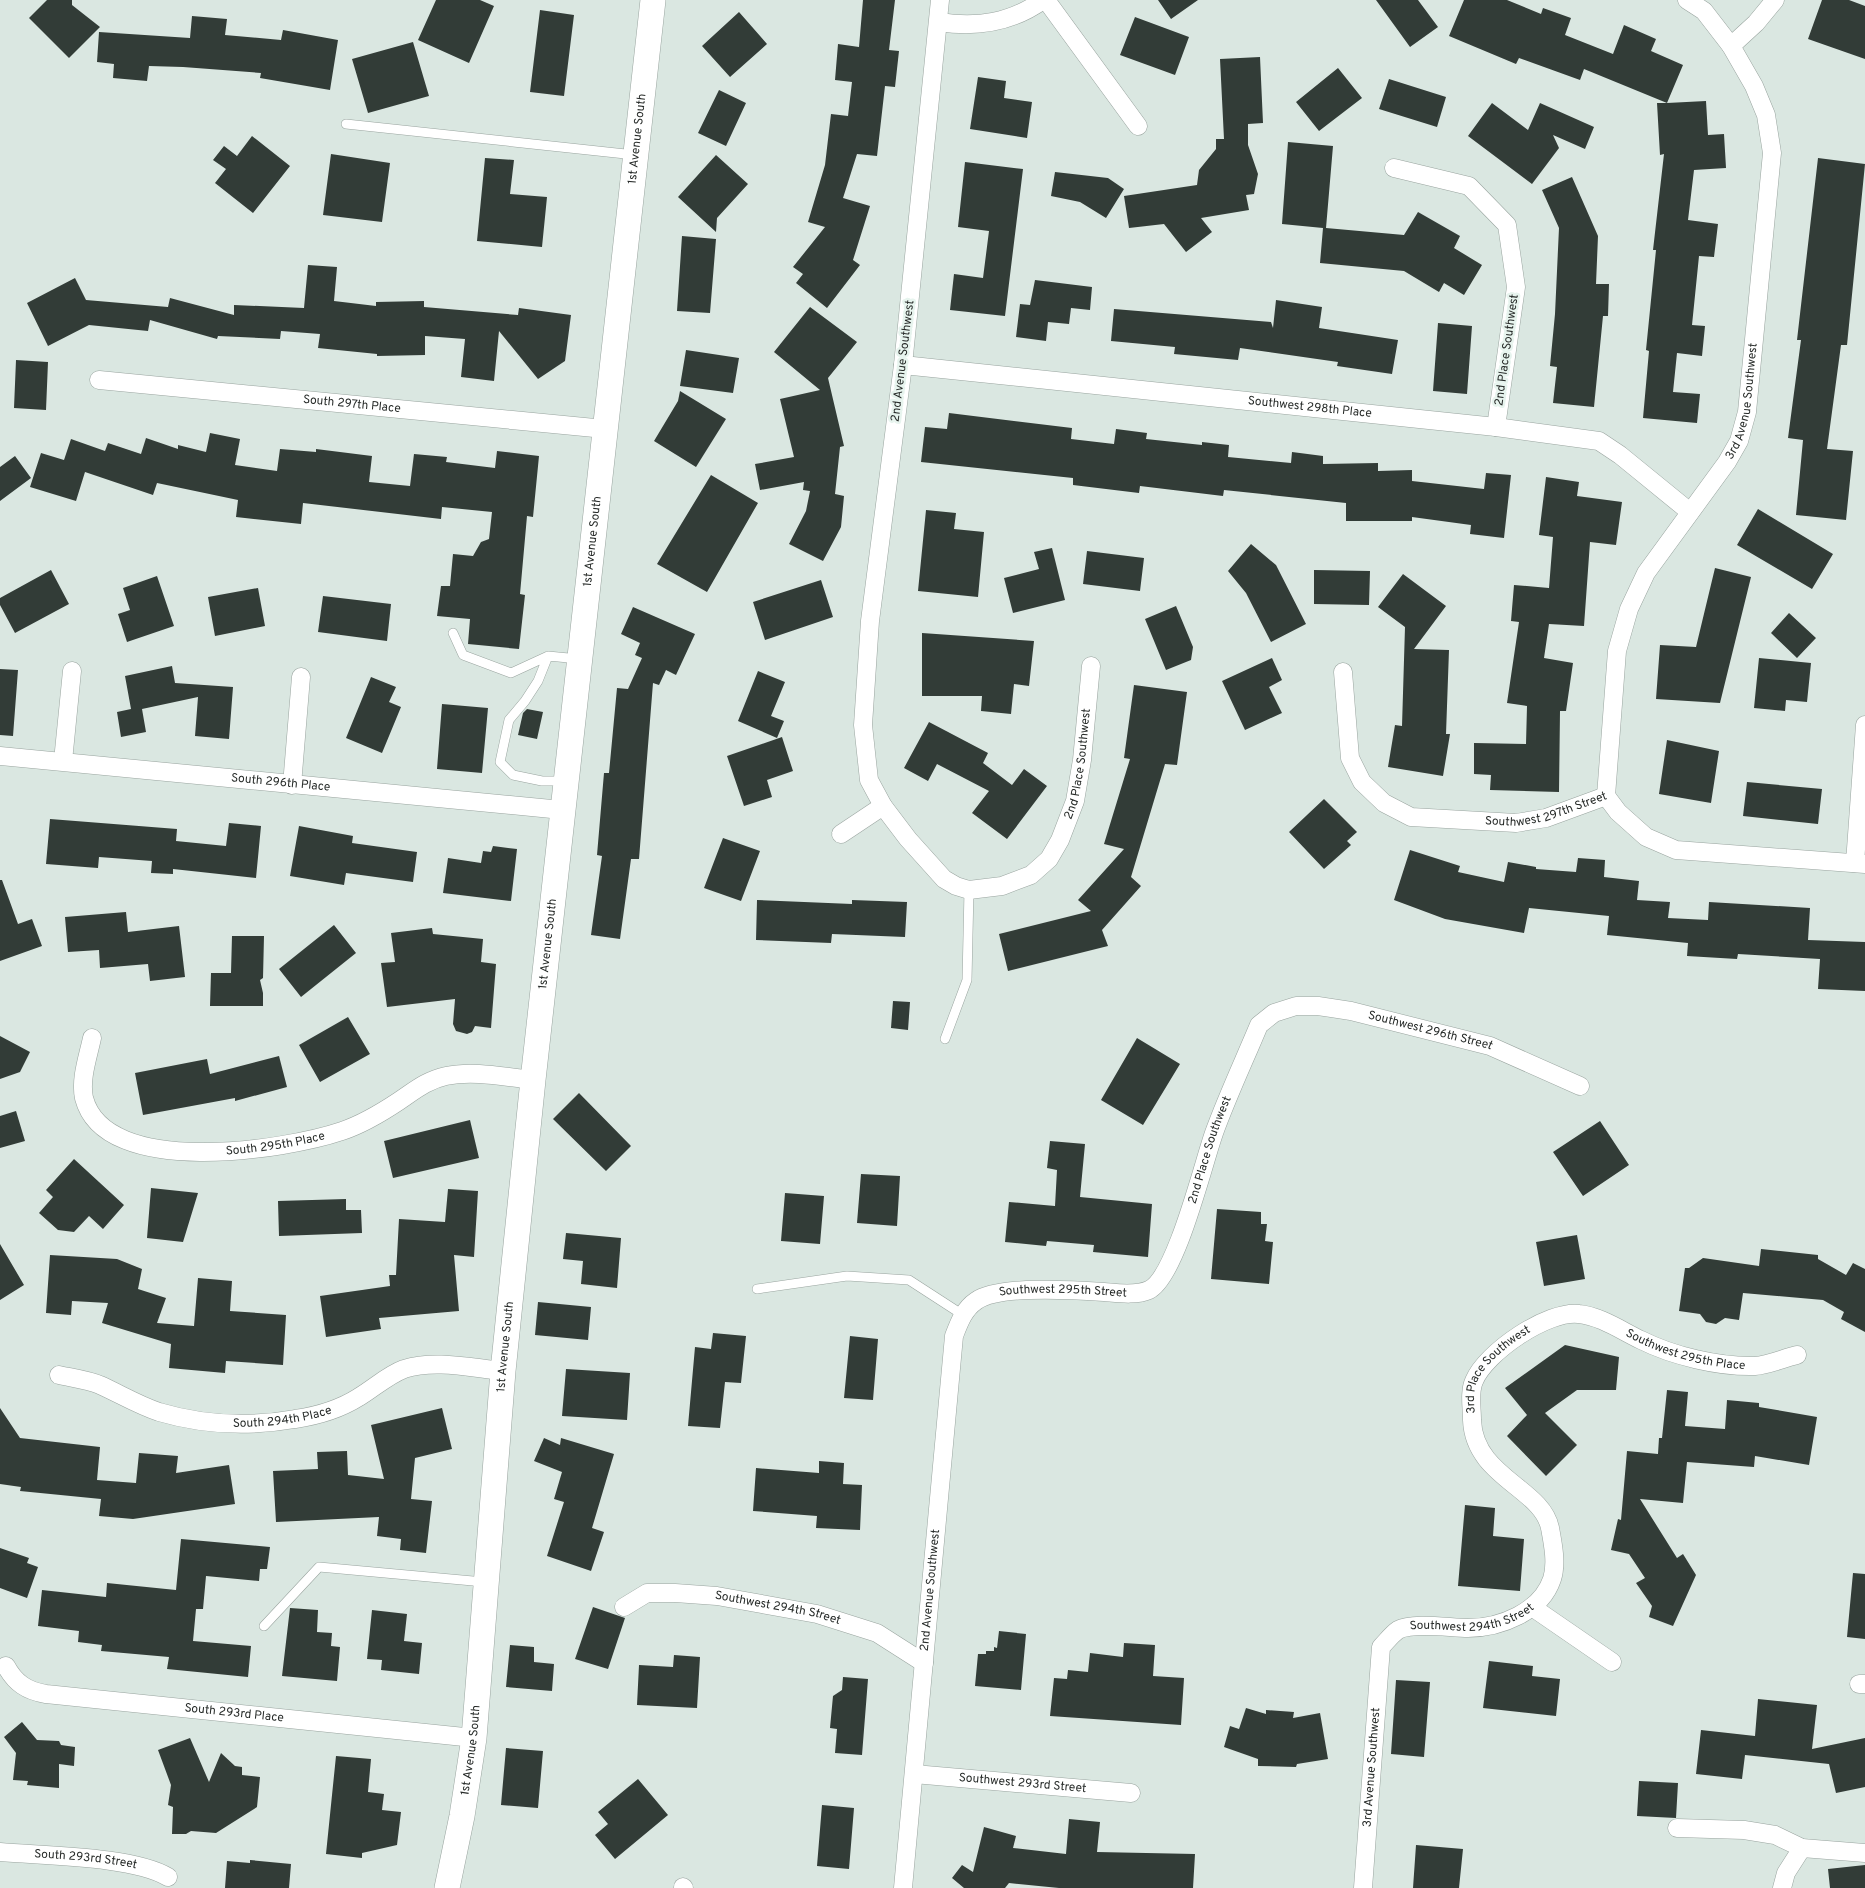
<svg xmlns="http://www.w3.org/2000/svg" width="1865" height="1888" viewBox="0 0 1865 1888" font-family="Overpass,sans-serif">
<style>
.building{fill:#323c37}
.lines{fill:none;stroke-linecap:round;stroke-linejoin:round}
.lane-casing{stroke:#99a49f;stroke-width:10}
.street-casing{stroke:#99a49f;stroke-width:19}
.secondary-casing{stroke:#99a49f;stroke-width:26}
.lane{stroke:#fff;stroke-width:9}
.street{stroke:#fff;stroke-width:18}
.secondary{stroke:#fff;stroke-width:25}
.labels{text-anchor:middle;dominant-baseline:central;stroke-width:5;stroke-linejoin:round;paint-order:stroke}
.street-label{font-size:12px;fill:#282c2a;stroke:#e7f4ee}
</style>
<rect width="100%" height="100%" fill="#dae7e1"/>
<path class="building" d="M47 0H72V5L100 27 69 58 29 18Z
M436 0H480L494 6 469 63 418 40Z
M863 0H895L889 50 899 51 895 87 885 86 877 156 857 154 843 198 870 206 853 260 860 265 827 308 796 283 803 274 793 267 825 227 808 222 825 165 831 114 848 116 852 82 835 80 838 44 859 47Z
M1158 0H1198L1171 19Z
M1376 0H1418L1438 27 1410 47Z
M1464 0H1507L1541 14 1543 8 1571 18 1565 35 1613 54 1624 25 1656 39 1651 51 1683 65 1667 103 1706 101 1708 135 1724 134 1726 168 1694 170 1688 220 1718 224 1714 257 1699 256 1692 325 1705 326 1702 356 1677 353 1673 392 1700 394 1697 423 1643 418 1649 351 1646 350 1656 250H1653L1664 154 1660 155 1657 103H1667L1584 69 1580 80 1519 58 1516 64 1449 36Z
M1822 0H1849L1865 6V59L1808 39Z
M540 10 574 15 564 96 530 92Z
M739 12 767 44 730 77 702 46Z
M192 16 227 19 225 35 281 40 283 30 338 40 330 90 260 78 261 73 183 67 149 66 147 81 113 78 114 64 97 62 99 32 190 38Z
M1135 17 1189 37 1175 75 1120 55Z
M413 42 429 96 368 113 352 59Z
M1260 57 1263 123 1248 124V145L1258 174 1254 194 1246 195 1249 210 1201 218 1212 232 1186 252 1164 224 1129 228 1124 196 1197 185 1199 170 1216 149V139H1224L1220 59Z
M1338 68 1362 98 1319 131 1296 102Z
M978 77 1006 81 1004 98 1032 102 1027 138 970 129Z
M1389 79 1446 97 1437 127 1379 109Z
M719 90 746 103 726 146 698 133Z
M1492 103 1528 130 1540 103 1594 127 1585 149 1553 135 1559 148 1532 184 1468 136Z
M252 136 290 166 253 213 215 183 226 169 213 160 224 146 237 156Z
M1288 142 1333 146 1326 228 1404 235 1418 212 1460 236 1454 248 1482 265 1464 295 1444 283 1439 292 1404 271 1320 263 1323 228 1282 224Z
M331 154 390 163 382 222 323 215Z
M716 155 748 184 717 218 716 232 678 197Z
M485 158 514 160 510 194 547 197 542 247 477 241Z
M1818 158 1865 164 1847 345H1841L1827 449 1853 451 1846 520 1796 515 1803 440 1788 438 1801 340H1797Z
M965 162 1023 169 1005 316 950 310 954 274 983 278 989 231 958 227Z
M1055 172 1108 178 1124 189 1106 218 1080 202 1051 196Z
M1572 177 1598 236 1596 284H1609L1608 316H1603L1594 407 1553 403 1557 367 1550 366 1555 314 1559 228 1542 190Z
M682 236 716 239 710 313 677 311Z
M308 265 337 267 334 301 376 306V302L424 301V307L518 315 519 308 571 315 565 361 538 379 499 331 494 381 461 377 465 339 425 336V355L377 356V354L318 348 320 334 281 331 280 339 218 336 217 339 150 320 148 331 89 325 48 346 27 303 75 278 86 300 168 307 170 298 234 315V305L304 308Z
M1035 280 1092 287 1090 310 1071 308 1069 324 1048 322 1046 341 1016 337 1020 304 1030 305Z
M1276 300 1322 307 1319 328 1398 340 1392 374 1337 366 1338 362 1240 348 1238 360 1174 354 1175 347 1111 341 1114 309 1271 322 1273 328Z
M810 307 857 342 828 378 844 446 840 447 835 494 844 496 841 527 823 561 789 544 806 511 810 491 803 490 804 482 760 490 755 464 794 457 780 399 820 390 774 352Z
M1438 323 1472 326 1467 394 1433 391Z
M686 350 739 358 733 393 680 386Z
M16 360 48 362 46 410 14 408Z
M680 391 726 419 696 467 654 441 678 401Z
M949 413 1072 428 1071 439 1114 444 1116 429 1147 433 1146 439 1202 445V442L1229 445 1228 457 1291 463 1292 452 1323 456V464L1378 463V471L1412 470V481L1484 489 1486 473 1511 475 1504 538 1470 534 1471 525 1412 517V521H1346V503L1224 490 1223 496 1140 486 1139 493 1073 485V478L921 462 925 427 947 429Z
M210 433 240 439 235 465 277 471 280 449 316 452V449L372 456 369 482 410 486 414 454 447 457 446 462 495 468 497 451 539 456 533 517 527 516 520 594 525 595 519 649 468 644 470 619 437 616 441 586H450L453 554 473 556 481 542 489 539 492 512 442 507 441 519 303 503 301 524 236 517 238 500 157 483 153 495 85 472 76 501 30 487 41 453 64 460 71 439 105 451 108 443 141 454 146 438 178 449V445L206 452Z
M15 456 31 478 0 501V467Z
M711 475 758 503 707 592 657 564Z
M1546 477 1579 482 1577 496 1622 502 1616 545 1590 542 1584 626 1549 624 1544 658 1573 663 1566 711H1560L1559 792 1490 790 1491 775 1474 774V743L1526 744 1527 706 1507 703 1519 622 1511 621 1514 585 1549 588 1553 537 1539 535Z
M1758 509 1833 554 1812 589 1737 545Z
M926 510 956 513 954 529 984 532 978 597 918 591Z
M1251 544 1276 565 1306 624 1271 642 1246 593 1228 571Z
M1052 548 1065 600 1013 613 1004 578 1039 569 1034 552Z
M1087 551 1144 558 1140 591 1083 584Z
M1715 568 1751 577 1720 703 1656 699 1660 645 1696 647Z
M51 570 69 604 15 633 0 605V598Z
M1314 570 1370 571 1369 605 1314 604Z
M1403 574 1446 606 1414 649 1449 650 1446 734H1450L1443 776 1388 767 1395 725 1402 726 1405 627 1378 607Z
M157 576 174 626 127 642 118 614 130 610 123 588Z
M821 580 833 617 765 640 753 602Z
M258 588 265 626 215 636 208 597Z
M323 596 391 604 387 641 318 632Z
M1176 606 1193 647 1191 660 1166 670 1145 619Z
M633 607 695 634 676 675 666 670 659 685 653 683 639 859H631L620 939 591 935 602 856 597 855 604 773H609L617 688 628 689 642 658 635 655 640 643 621 634Z
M1789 613 1816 638 1797 658 1771 633Z
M922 633 1034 641 1029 686 1014 684 1011 714 981 711 982 696H922Z
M1272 658 1282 680 1269 687 1282 713 1245 730 1222 681Z
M1759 658 1811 663 1807 702 1786 700 1785 711 1754 708Z
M172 666 175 683 233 687 229 739 195 736 198 697 142 709 146 732 121 737 117 712 131 709 125 676Z
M0 669 18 670 13 736 0 735Z
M758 671 785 682 771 716 784 721 777 738 738 721Z
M371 677 396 687 389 702 401 707 382 753 346 738Z
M1134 685 1187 692 1177 765 1165 764 1131 877 1141 886 1102 930 1108 946 1008 971 999 934 1091 911 1078 900 1124 849 1104 844 1130 759 1124 758Z
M442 704 488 708 482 773 437 769Z
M527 709 543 712 537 739 518 735 523 713Z
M929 722 988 753 983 763 1012 785 1024 769 1047 786 1007 839 972 813 989 791 937 764 928 781 904 768Z
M782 737 793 771 767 780 772 797 744 806 727 756Z
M1667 740 1719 751 1711 803 1659 794Z
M1747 782 1822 789 1818 824 1743 816Z
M1324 799 1357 832 1347 841 1351 845 1324 869 1289 832Z
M50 819 177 829 176 841 226 846 229 823 261 826 256 878 173 869V874L151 873 152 861 99 857 98 868 46 864Z
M299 826 353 836 352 843 417 852 413 882 346 873 344 885 290 876Z
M723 838 760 851 741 901 704 888Z
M493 846 517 849 511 901 443 893 448 858 481 863 483 851 491 852Z
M1410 850 1460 866 1458 872 1504 882 1508 862 1536 867V869L1576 872 1578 858 1605 860 1604 877 1639 881 1637 900 1670 902 1668 918 1708 920 1709 902 1810 908 1808 940 1865 942V991L1818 989 1820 959 1738 954 1737 959 1687 956 1688 943 1607 935 1609 916 1529 908 1524 933 1445 919 1394 900Z
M0 880H2L18 924 32 919 42 946 0 961Z
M757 900 852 904V900L907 902 905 937 832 934 831 943 756 940Z
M126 912 128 932 179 926 185 977 150 981 148 964 100 968 99 950 68 952 65 917Z
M334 925 356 953 301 997 279 969Z
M432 928 433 934 483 939 481 962 496 964 491 1028 475 1026 472 1032 467 1034 456 1031 453 1024 455 999 387 1007 381 963 395 962 391 933Z
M232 936H264L263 978 260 980 263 993V1006H210L211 973H231Z
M893 1001 910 1002 908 1030 891 1028Z
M348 1017 370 1054 320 1082 299 1045Z
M0 1036 30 1052 20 1072 0 1079Z
M1137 1038 1180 1064 1143 1125 1101 1100Z
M279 1056 287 1087 235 1101V1098L143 1115 135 1073 207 1059 210 1074Z
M579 1093 631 1146 606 1171 553 1119Z
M16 1111 25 1141 0 1148V1116Z
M470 1120 479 1158 393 1178 384 1141Z
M1600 1121 1629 1165 1583 1196 1553 1152Z
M1050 1141 1085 1144 1080 1197 1152 1204 1148 1257 1093 1252 1094 1245 1047 1241 1046 1246 1005 1242 1009 1202 1055 1206 1057 1170 1047 1168Z
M74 1159 124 1205 103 1229 89 1216 74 1232 58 1230 39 1213 53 1197 46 1190Z
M861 1174 900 1176 897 1226 857 1223Z
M151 1188 198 1193 183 1242 147 1238Z
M448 1189 478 1191 474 1257 454 1255 459 1311 379 1318 381 1329 326 1337 320 1296 390 1286 389 1275H396L399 1219 445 1222Z
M785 1193 824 1196 820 1244 781 1241Z
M346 1199V1210H361L362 1233 279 1236 278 1201Z
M1217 1209 1261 1212V1224H1267L1265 1241 1273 1242 1269 1284 1211 1279Z
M566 1233 621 1238 617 1288 581 1284 583 1261 563 1259Z
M1577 1235 1585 1279 1544 1286 1536 1242Z
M0 1244 24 1285 0 1300Z
M1761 1249 1818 1255V1259L1846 1275 1853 1263 1865 1269V1332L1841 1319 1844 1312 1823 1300 1743 1293 1739 1320 1725 1318 1716 1324 1706 1322 1700 1314 1679 1311 1685 1268H1689L1703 1258 1759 1266Z
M50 1255 117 1259 142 1269 138 1289 166 1298 157 1323 194 1326 198 1278 232 1281 230 1311 286 1315 283 1365 226 1361 225 1373 169 1368 171 1344 102 1323 108 1303 72 1301 71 1315 46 1313Z
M538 1302 591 1307 588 1340 535 1335Z
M713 1333 746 1336 741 1383 725 1382 720 1428 688 1426 695 1347 711 1349Z
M850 1336 878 1339 873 1400 844 1398Z
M1565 1345 1619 1357 1616 1390H1577L1545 1413 1577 1445 1546 1476 1507 1436 1527 1415 1505 1388Z
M566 1369 630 1373 627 1420 562 1416Z
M1667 1390 1688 1392 1685 1426 1725 1429 1727 1400 1759 1403V1407L1817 1417 1809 1465 1755 1456 1754 1467 1687 1462 1683 1503 1640 1499 1677 1558 1683 1554 1696 1575 1673 1626 1649 1617 1652 1606 1636 1583 1645 1578 1629 1554 1611 1550 1618 1519 1621 1520 1627 1451 1658 1454 1659 1438H1662Z
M0 1408 20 1438 100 1447 97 1480 136 1483 139 1453 178 1456 176 1473 229 1465 235 1504 133 1519 99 1516 101 1499 20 1491 21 1487 0 1484Z
M442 1408 452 1449 415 1458 411 1499 432 1501 426 1553 400 1550 401 1539 377 1536 379 1517 276 1522 273 1471 318 1469 317 1452 347 1451 348 1475 384 1479 371 1425Z
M544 1438 560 1445 561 1438 614 1454 592 1528 604 1532 591 1571 547 1556 564 1502 554 1499 562 1472 534 1461Z
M819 1461 844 1463 843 1484 862 1485 860 1530 816 1528 817 1516 753 1511 756 1468 819 1473Z
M1465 1505 1495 1508 1493 1536 1524 1539 1520 1591 1458 1586Z
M181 1539 270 1547 267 1569H260L259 1581 206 1576 203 1609H196L193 1641 251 1646 248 1677 167 1669 169 1657 101 1651 102 1645 78 1642 79 1631 38 1626 42 1590 106 1597 107 1583 176 1590Z
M0 1548 29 1558 27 1563 38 1567 27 1598 0 1588Z
M1853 1573 1865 1574V1639L1847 1637Z
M593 1607 625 1618 608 1669 575 1659Z
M290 1608 318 1610 317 1632 332 1633 331 1646 340 1647 337 1681 282 1676Z
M372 1610 407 1614 404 1641 422 1643 419 1674 381 1670 382 1660 367 1659Z
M999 1631 1026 1634 1021 1690 975 1686 978 1654H986V1651H994V1647L997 1648Z
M1124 1643 1155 1645 1153 1676 1184 1678 1181 1725 1050 1716 1054 1678 1067 1679 1068 1670 1088 1672 1090 1653 1123 1657Z
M510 1645 534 1647V1662L554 1664 552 1691 506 1687Z
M674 1655 700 1657 697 1708 637 1705 639 1665 673 1667Z
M1489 1661 1533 1666 1532 1676 1560 1679 1556 1716 1483 1708Z
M843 1677 868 1679 862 1755 835 1753 837 1729 830 1728 833 1696 842 1690Z
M1396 1680 1430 1682 1424 1757 1391 1754Z
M1758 1699 1817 1705 1812 1749 1865 1738V1787L1836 1793 1829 1764 1745 1755 1742 1779 1696 1774 1701 1730 1755 1736Z
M1246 1708 1266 1714V1710L1294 1712 1293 1718 1320 1713 1328 1759 1297 1764 1296 1767 1258 1766V1759L1224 1747 1230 1726 1239 1729Z
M22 1722 37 1740 59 1741 61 1745 75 1747 74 1766 59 1764V1788L27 1785 28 1781 13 1780 16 1753 4 1737Z
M190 1738 209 1782 221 1753 235 1766 242 1767V1775L260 1777 257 1807 216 1833 191 1831 186 1834H172L173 1807 168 1805 171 1785 158 1750Z
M506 1748 543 1751 538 1808 501 1805Z
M336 1756 371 1759 368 1792 384 1794 382 1810 401 1812 397 1845 362 1853V1858L326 1854Z
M638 1779 668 1815 615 1859 595 1835 608 1824 598 1812Z
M1639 1781 1678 1783 1676 1818 1637 1816Z
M822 1805 854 1808 849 1869 817 1866Z
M1069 1819 1100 1822 1097 1852 1195 1854 1193 1888H1059L1009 1883 1005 1888H964L952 1878 962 1865 973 1872 984 1827 1016 1836 1013 1848 1066 1854Z
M1416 1845 1463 1849 1459 1888H1413Z
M250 1860 291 1864 289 1888H225L227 1861 250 1863Z
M1865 1865V1888H1830L1828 1869Z"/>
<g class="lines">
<defs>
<path id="lane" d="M346 124 635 155
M453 633 463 655 511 673 548 656 579 659
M548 656 538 681 525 701 509 720 500 762 513 775 542 781H565
M945 1039 967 980 969 890
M757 1289 847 1276 909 1280 963 1315
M264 1626 319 1567 484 1582"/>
<g id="street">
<path id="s1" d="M940 0 903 365 870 621 863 725 869 780 883 806 908 839 944 879 956 886 969 890 1002 886 1031 875 1049 859 1060 840 1075 801 1082 760 1091 666"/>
<path d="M1046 0 1138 126"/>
<path d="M1687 0 1704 11 1731 46"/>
<path d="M939 22C977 28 1011 23 1043 0"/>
<path d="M1394 168 1469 186 1507 225 1516 287 1496 427"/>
<path id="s2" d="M903 365 1496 427 1599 441 1620 455 1690 512"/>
<path id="s3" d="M99 380 605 429"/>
<path id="s4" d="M1343 672 1350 758 1362 782 1384 803 1411 817 1516 823 1546 818 1606 796"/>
<path id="s5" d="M0 756 562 810"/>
<path d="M63 761 72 671"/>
<path d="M292 785 301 677"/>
<path id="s6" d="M1606 796 1617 651 1629 609 1646 573 1727 462 1739 441 1747 412 1772 153 1766 115 1754 86 1731 46 1756 23 1775 0"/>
<path d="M1606 796 1618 812 1646 837 1676 850 1865 864"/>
<path d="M841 834 883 806"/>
<path d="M1855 863 1865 725"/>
<path id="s7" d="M92 1038C88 1057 80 1079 84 1098 105 1179 286 1150 342 1131 363 1124 381 1113 399 1101 414 1091 427 1080 446 1076 473 1070 505 1077 533 1080"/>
<path id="s8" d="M59 1375C73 1378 88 1380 100 1385 120 1394 138 1405 159 1412 203 1425 250 1427 295 1419 316 1416 340 1409 359 1397 374 1388 388 1375 404 1369 435 1359 471 1368 503 1371"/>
<path id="s9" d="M624 1607 647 1593H675L717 1596 817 1614 877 1633 924 1663"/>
<path d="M1532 1607 1612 1662"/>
<path id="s10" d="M6 1666C15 1683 27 1691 46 1694L474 1738"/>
<path d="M1859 1684H1865"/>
<path id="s11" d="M914 1774 1131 1793"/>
<path d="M1677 1828 1744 1830 1775 1835 1802 1848 1865 1853"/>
<path id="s12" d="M0 1852C44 1856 133 1856 168 1877"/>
<path d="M683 1887 684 1888"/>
<path id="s13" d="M903 1888 954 1336C959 1323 964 1309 976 1301 998 1285 1075 1290 1104 1292 1117 1293 1136 1296 1149 1290 1176 1277 1203 1164 1214 1133 1227 1097 1244 1061 1259 1025L1274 1013 1296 1006H1318L1351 1011 1490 1046 1580 1086"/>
<path id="s14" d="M1363 1888 1381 1647C1386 1642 1392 1634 1398 1630 1413 1622 1450 1628 1468 1628 1500 1628 1541 1612 1552 1579 1557 1564 1553 1544 1550 1528 1542 1488 1474 1477 1472 1420 1472 1408 1469 1392 1474 1381 1486 1352 1548 1310 1579 1314 1600 1316 1622 1331 1641 1340 1673 1356 1719 1367 1755 1366 1769 1365 1784 1358 1797 1355"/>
<path d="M1782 1888 1786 1873 1802 1848"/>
</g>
<g id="secondary">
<path id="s15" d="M447 1888 462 1816 474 1738 503 1371 533 1080 653 0"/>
</g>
</defs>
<use href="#lane" class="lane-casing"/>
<use href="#street" class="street-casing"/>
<use href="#secondary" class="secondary-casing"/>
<use href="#lane" class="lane"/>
<use href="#street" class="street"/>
<use href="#secondary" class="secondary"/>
</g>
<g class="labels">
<g class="street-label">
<text stroke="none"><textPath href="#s15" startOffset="1760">1st Avenue South</textPath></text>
<text transform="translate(1507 350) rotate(-82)">2nd Place Southwest</text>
<text transform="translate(903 361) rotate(-83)">2nd Avenue Southwest</text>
<text stroke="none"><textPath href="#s6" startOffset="430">3rd Avenue Southwest</textPath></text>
<text stroke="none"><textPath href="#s3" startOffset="254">South 297th Place</textPath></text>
<text stroke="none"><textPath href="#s2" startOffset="409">Southwest 298th Place</textPath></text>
<text stroke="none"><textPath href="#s15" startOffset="1355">1st Avenue South</textPath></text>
<text stroke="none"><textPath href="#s1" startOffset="1126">2nd Place Southwest</textPath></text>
<text stroke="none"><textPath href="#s5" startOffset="282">South 296th Place</textPath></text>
<text stroke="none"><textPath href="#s4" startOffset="311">Southwest 297th Street</textPath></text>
<text stroke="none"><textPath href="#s15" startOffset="950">1st Avenue South</textPath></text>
<text stroke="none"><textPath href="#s13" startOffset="1240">Southwest 296th Street</textPath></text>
<text stroke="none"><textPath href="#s7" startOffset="274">South 295th Place</textPath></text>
<text stroke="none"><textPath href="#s13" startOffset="926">2nd Place Southwest</textPath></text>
<text stroke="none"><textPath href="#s13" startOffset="685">Southwest 295th Street</textPath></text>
<text stroke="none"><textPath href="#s15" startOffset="545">1st Avenue South</textPath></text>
<text stroke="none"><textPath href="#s14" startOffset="911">Southwest 295th Place</textPath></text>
<text stroke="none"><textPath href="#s14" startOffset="690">3rd Place Southwest</textPath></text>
<text stroke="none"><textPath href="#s8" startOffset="232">South 294th Place</textPath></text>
<text stroke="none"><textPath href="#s13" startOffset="299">2nd Avenue Southwest</textPath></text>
<text stroke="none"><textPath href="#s9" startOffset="159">Southwest 294th Street</textPath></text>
<text stroke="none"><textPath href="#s14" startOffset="342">Southwest 294th Street</textPath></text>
<text stroke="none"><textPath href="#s10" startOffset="240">South 293rd Place</textPath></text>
<text stroke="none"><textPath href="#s15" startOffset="140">1st Avenue South</textPath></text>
<text stroke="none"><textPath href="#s14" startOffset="121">3rd Avenue Southwest</textPath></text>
<text stroke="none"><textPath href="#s11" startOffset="109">Southwest 293rd Street</textPath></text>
<text stroke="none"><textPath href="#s12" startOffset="86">South 293rd Street</textPath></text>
</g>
</g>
</svg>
